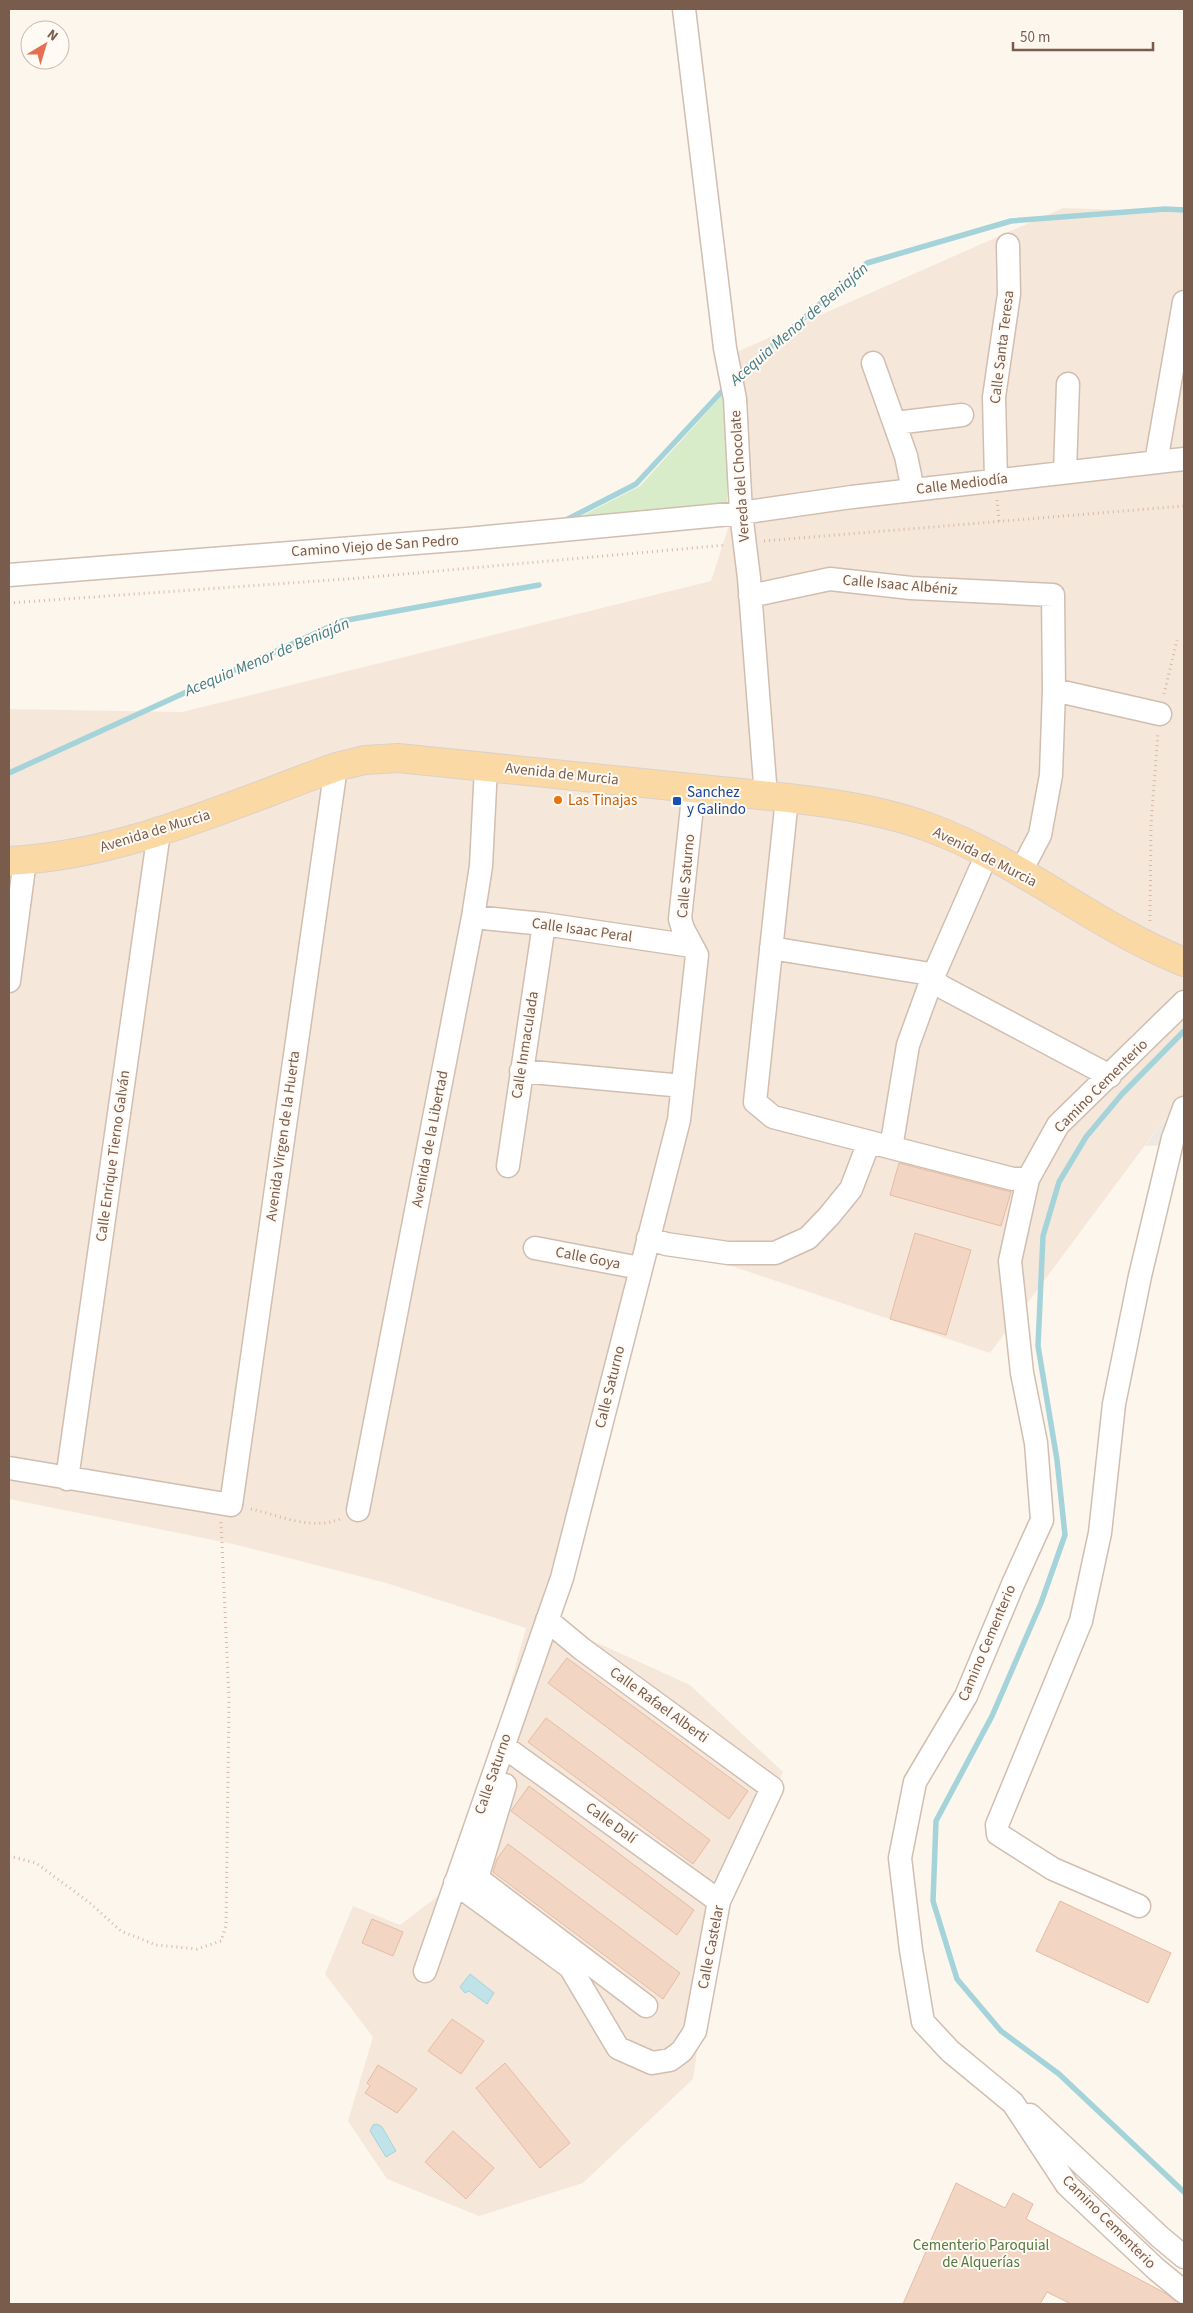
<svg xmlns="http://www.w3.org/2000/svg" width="1193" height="2313" viewBox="0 0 1193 2313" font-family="'Source Sans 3',sans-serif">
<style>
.residential{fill:#f5e8da}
.industrial{fill:#efe9e4}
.green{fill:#d8ecc9}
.water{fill:#bfe3e8;stroke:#a5d3da}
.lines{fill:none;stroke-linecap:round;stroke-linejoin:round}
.stream{stroke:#a5d3da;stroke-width:5.5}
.building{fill:#f3d5c3;stroke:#e6bba3}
.minor-casing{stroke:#d1beb0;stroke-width:25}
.major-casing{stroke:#dad1cd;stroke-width:30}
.path{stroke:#d9b8a5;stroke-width:3;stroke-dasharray:1 4;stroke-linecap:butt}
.minor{stroke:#fff;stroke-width:22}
.major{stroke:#fbd9a5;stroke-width:28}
.food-dot{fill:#e8710a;stroke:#fffaf3;stroke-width:2}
.transit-dot{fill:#1a4fb4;stroke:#fffaf3;stroke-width:2}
.labels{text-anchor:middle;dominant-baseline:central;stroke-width:4;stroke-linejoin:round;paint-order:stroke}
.street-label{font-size:15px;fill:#7a5c4d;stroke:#fffaf3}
.transit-label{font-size:15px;fill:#164399;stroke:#fffaf3;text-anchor:start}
.food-label{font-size:15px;fill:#c56008;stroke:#fffaf3;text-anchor:start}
.park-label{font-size:15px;fill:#537a41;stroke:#fffaf3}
.water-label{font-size:16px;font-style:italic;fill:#437c86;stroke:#fffaf3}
</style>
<rect width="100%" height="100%" fill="#fdf6ec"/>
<path class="residential" d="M1063 208 1184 212V1093L990 1353 648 1238 547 1620 690 1685 783 1772 719 1901 693 2079 583 2183 479 2216 387 2179 348 2121 373 2037 325 1974 353 1906 400 1925 455 1883 526 1628 386 1583 233 1544 9 1499V709L182 712 711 581 730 522V355Z"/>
<path class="industrial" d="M1184 1093V1144L1145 1146Z"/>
<path class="green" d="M727 390V512L562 526 640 486Z"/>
<path class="water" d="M470 1974 494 1993 487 2004 469 1991 465 1993 460 1987Z
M377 2124 382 2127 396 2151 386 2157 370 2131 373 2125Z"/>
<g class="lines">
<path class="stream" d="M736 377 867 263 1011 221 1165 209 1184 210
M564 521 636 484 726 387
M9 773 342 621 539 585
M1184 1031 1122 1094 1086 1137 1059 1182 1043 1236 1038 1346 1057 1460 1065 1535 1041 1603 992 1716 936 1821 933 1901 957 1979 1001 2031 1059 2074 1184 2192"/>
</g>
<path class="building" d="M899 1163 1011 1192 1001 1226 890 1195Z
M915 1233 971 1250 946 1335 890 1319Z
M567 1658 748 1791 729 1819 548 1683Z
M546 1718 710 1840 693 1864 528 1742Z
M529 1786 694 1910 677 1935 511 1811Z
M508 1844 680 1973 663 1999 493 1872 497 1859Z
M1060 1901 1171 1953 1148 2003 1036 1951Z
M372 1919 403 1932 393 1956 362 1943Z
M452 2019 484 2041 461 2074 428 2051Z
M505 2063 570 2143 540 2168 476 2088Z
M378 2065 417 2089 397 2113 365 2093 370 2086 367 2083Z
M453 2131 494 2168 466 2199 425 2162Z
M956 2183 1005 2208 1013 2193 1033 2204 1026 2219 1165 2293 1180 2304H1071L1047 2292 1040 2304H903Z"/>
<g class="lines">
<defs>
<path id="minor" d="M684 9 725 348 735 399 741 513 749 578 766 796
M873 363 906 456 913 490
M895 423 962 415
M1156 462 1184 302
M1065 472 1068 384
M996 480 994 397 1009 294 1008 245
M9 575 467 539 741 513 852 497 1184 459
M750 596 830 579 911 588 1053 595 1054 690 1051 775 1040 835 1020 873
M1054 690 1160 714
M787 799 755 1102 773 1117 1013 1179H1028
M473 917 544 924 692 946
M771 948 924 973 942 987 1110 1076
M9 981 25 860
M1184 1002 1058 1125 1028 1179 1010 1261 1022 1373 1036 1443 1042 1520 1013 1584 966 1696 915 1782 900 1858 911 1950 923 2022 950 2051 1013 2103 1067 2185 1156 2269 1184 2292
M521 1071 683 1086
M889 1147 893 1136 908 1045 932 979 987 854
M508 1166 544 924
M648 1238 666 1244 728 1253H775L808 1238 829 1216 851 1189 869 1142
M535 1248 640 1268
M9 1468 231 1505 336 767
M67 1479 159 832
M358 1510 473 917 481 866 486 767
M503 1746 719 1901
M505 1785 477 1878 646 2006
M455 1883 570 1967 618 2048 652 2063 670 2060 682 2051 695 2031 719 1901 772 1788 582 1649 547 1620
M1139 1906 1053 1869 998 1834 997 1825 1081 1621 1100 1533 1114 1404 1140 1276 1173 1138 1184 1108
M425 1971 562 1578 679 1120 697 955 683 929 680 919 694 788
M1030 2115 1160 2237 1184 2257"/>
<path id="major" d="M9 861C124 855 228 806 336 767L365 760 398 758C503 768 607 779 711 790 780 797 863 803 928 827 1019 860 1094 926 1184 962"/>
</defs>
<use href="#minor" class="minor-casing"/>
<use href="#major" class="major-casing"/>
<path class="path" d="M997 500 999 521
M764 541 1184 506
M9 603 360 578 726 545
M1164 694 1177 640
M1150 921 1151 824 1158 733
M251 1509C279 1515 313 1532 342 1518
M9 1856 36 1863 90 1903 121 1931 156 1945 197 1949 221 1941 226 1926 229 1700 221 1522"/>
<use href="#minor" class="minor"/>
<use href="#major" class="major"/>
</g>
<circle class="food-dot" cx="558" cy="800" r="5"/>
<rect class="transit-dot" x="672" y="796" width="10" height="10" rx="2.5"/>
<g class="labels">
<g class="street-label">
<text transform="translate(1002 347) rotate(-83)">Calle Santa Teresa</text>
<text transform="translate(740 476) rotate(-94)">Vereda del Chocolate</text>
<text transform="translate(962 484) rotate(-7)">Calle Mediodía</text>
<text transform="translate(375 546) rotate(-4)">Camino Viejo de San Pedro</text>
<text transform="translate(900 585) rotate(5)">Calle Isaac Albéniz</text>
<text transform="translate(562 774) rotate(6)">Avenida de Murcia</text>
<text transform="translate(155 831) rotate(-17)">Avenida de Murcia</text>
<text transform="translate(985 857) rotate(27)">Avenida de Murcia</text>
<text transform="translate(686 876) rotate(-85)">Calle Saturno</text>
<text transform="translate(582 930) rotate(8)">Calle Isaac Peral</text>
<text transform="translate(525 1045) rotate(-81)">Calle Inmaculada</text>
<text transform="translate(1101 1086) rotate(-45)">Camino Cementerio</text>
<text transform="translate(283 1136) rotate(-82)">Avenida Virgen de la Huerta</text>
<text transform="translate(430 1139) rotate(-79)">Avenida de la Libertad</text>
<text transform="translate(113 1156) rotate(-82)">Calle Enrique Tierno Galván</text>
<text transform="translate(588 1258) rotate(11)">Calle Goya</text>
<text transform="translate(610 1387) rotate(-76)">Calle Saturno</text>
<text transform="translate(987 1643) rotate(-67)">Camino Cementerio</text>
<text transform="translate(659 1705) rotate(36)">Calle Rafael Alberti</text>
<text transform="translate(493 1774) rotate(-71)">Calle Saturno</text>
<text transform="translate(611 1823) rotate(36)">Calle Dalí</text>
<text transform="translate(711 1947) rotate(-79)">Calle Castelar</text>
<text transform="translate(1109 2222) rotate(45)">Camino Cementerio</text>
</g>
<g class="transit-label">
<text x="687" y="792">Sanchez<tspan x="687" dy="17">y Galindo</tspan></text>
</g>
<g class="food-label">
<text x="568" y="800">Las Tinajas</text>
</g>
<g class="park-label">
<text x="981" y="2245">Cementerio Paroquial<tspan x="981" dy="17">de Alquerías</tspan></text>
</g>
<g class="water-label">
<text transform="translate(799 324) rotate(-41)">Acequia Menor de Beniaján</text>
<text transform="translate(267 657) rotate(-23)">Acequia Menor de Beniaján</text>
</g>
</g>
<rect width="1193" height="2313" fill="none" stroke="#7a5c4d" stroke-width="20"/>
<g transform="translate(45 45) rotate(38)"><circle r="24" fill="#fffaf3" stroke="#cabbb1"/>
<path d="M0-4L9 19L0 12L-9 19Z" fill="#e76f51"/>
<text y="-8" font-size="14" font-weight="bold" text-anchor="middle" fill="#7a5c4d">N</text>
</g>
<path d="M1013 42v8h140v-8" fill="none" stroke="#7a5c4d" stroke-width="2.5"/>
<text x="1020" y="42" font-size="15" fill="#7a5c4d" stroke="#fffaf3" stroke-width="4" paint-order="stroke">50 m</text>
</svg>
